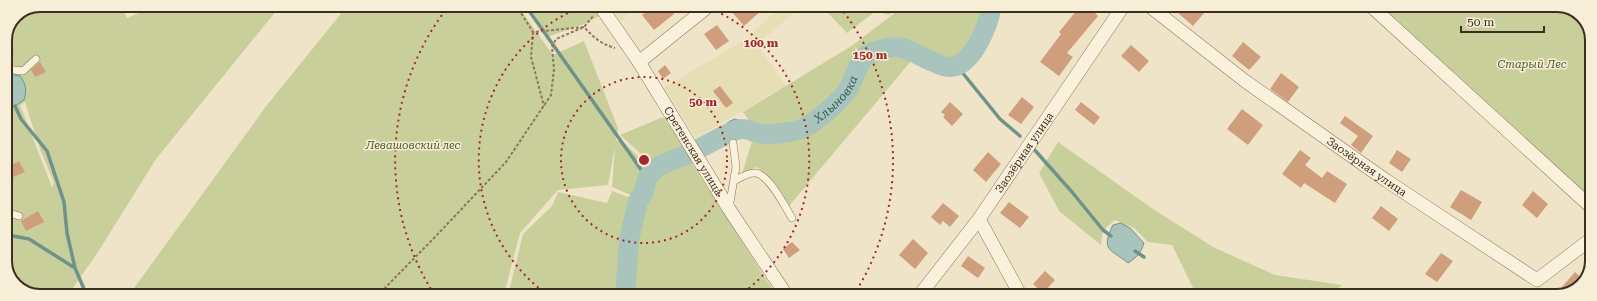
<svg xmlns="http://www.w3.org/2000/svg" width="1597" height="301" viewBox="0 0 1597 301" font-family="'Roboto Serif',serif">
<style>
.farmland{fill:#e6deb5}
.green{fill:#c9cf9b;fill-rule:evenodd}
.water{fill:#a9c4bc;stroke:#6f938a}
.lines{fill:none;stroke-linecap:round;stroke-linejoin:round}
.stream{stroke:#6f938a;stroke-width:3.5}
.river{stroke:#a9c4bc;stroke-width:20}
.building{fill:#cf9f7d}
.service-casing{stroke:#8d765c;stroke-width:8}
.minor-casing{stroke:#8d765c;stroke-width:14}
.path{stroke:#8d765c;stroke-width:2;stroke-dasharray:3 2;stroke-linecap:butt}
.service{stroke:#faf1dc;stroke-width:7}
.minor{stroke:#faf1dc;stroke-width:13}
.ring{fill:none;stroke:#9e2a2b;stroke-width:2;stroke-dasharray:2 4}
.labels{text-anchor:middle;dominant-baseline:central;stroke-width:3;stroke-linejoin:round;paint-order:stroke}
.park-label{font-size:11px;font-style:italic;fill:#4d5a26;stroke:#f7eed8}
.street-label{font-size:11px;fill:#3d2e20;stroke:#f7eed8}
.water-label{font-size:12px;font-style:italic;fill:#2f5d5a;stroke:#f7eed8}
.rim{fill:none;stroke:#3d2e20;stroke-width:2}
.centre{fill:#9e2a2b;stroke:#f7eed8;stroke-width:2}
.ring-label{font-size:12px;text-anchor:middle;font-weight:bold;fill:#9e2a2b;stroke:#f7eed8;stroke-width:3;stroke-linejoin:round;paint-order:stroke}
</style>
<rect width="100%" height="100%" fill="#f0e4c8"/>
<path class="farmland" d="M611 5H636L621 22Z
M783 5H804L758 43 752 35 754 31Z
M751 36 786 86 696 138 664 88Z"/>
<path class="green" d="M40 5H121L127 18 146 10 151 5H281L156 159 98 252 68 295H52L49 291 48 295H33L14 284 5 266V39L15 15ZM25 102 40 149 54 183 52 187 20 105Z
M348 5H517L553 55 584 41 618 128 616 140 624 143 646 164 647 178 635 197 612 187 615 147 608 185 558 190 520 233 504 294 502 296H385L383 288 370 296 129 295 267 105Z
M529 5H592L599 16 584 24 547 37Z
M836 5H901L889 15 876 11 847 33 827 12Z
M905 5H1000L992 20 969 51 953 63 897 39 862 54 854 46 858 55 849 81 838 97 806 122 791 129 755 130 743 112 853 45Z
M1382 6H1564L1582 15 1592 35 1591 187 1584 193Z
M902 53 912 60 789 206 768 176 757 167 742 174 752 141 807 131 851 93 865 62Z
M663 117 688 152 651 163 620 135Z
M1058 142 1153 209 1213 247 1275 275 1342 285 1330 296H1197L1172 245 1148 242 1134 228 1115 220 1103 230 1101 245 1059 211 1039 173Z
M691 162 777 296H628L637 216 661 174Z
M612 191 634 199 618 260 622 272 617 296H508L523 234 552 206 558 192 607 203Z"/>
<path class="water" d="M9 31 13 54 8 62H5V39Z
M7 74 20 76C26 84 27 90 24 100L15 106H5V74Z
M735 119 739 120 743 126H747L748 131 732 135 724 139 717 140 710 133 722 132C724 125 727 122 735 119Z
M1121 223 1130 228 1144 243C1141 253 1136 258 1128 263 1111 249 1100 251 1113 225Z"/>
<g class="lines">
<path class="stream" d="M525 5 647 178
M957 66 1000 119 1020 136
M15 106 21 119 47 151 64 202 67 233 75 268 84 289 89 295
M1032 147 1072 192 1103 230 1111 236
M8 235 29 239 75 268
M1135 251 1144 257"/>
<g class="river">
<path id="s1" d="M702 147C710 143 733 130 740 129 746 128 753 132 758 133 768 136 797 132 806 127 819 119 838 103 847 91 854 81 858 60 868 54 873 52 892 46 897 47 909 48 924 59 936 63 940 65 946 67 950 67 973 67 989 23 992 5"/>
<path d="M625 296 629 240 638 201 644 192 647 178 654 170 663 164 691 153"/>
</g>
</g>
<path class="building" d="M655 5H667L674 14 654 30 642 15Z
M740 5H757L761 11 744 26 732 12Z
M1081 5H1087L1098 16 1067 53 1073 57 1059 76 1040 62 1061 34 1059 32Z
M1169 5H1211L1193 26Z
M717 25 729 41 716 50 704 34Z
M1243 42 1261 57 1249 70 1232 56Z
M1131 45 1149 61 1139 72 1121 56Z
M40 62 46 72 35 77 31 70Z
M665 65 671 73 663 79 658 71Z
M1281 73 1299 87 1288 102 1270 89Z
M720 86 733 103 726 108 713 91Z
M1022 97 1034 107 1021 124 1008 115Z
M950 102 963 114 952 126 943 117 945 115 941 112Z
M1081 102 1100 117 1094 125 1075 110Z
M1242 109 1263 125 1248 145 1227 129Z
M1345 116 1373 136 1361 153 1351 145 1358 136 1340 123Z
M1300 150 1311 158 1305 165 1322 178 1327 171 1347 184 1335 203 1304 183 1301 188 1282 174Z
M1397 150 1411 159 1402 172 1389 163Z
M988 152 1001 164 986 182 973 170Z
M19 161 25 172 13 177 8 167Z
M1461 190 1482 202 1471 220 1450 207Z
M1533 191 1548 204 1537 218 1522 205Z
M1009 202 1029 217 1020 228 1000 213Z
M943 203 959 216 950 227 943 221 940 225 931 217Z
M1381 206 1398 219 1389 231 1372 218Z
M38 211 44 222 26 231 21 221Z
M913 239 928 253 915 269 899 255Z
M792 242 800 250 789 258 783 249Z
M1441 253 1453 261 1437 282 1425 274Z
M968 256 985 268 978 278 961 266Z
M1045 271 1055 280 1043 293 1033 284Z
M1575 272 1584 280 1580 288 1566 293 1561 288Z"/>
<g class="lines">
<defs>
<path id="service" d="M5 69 23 71 36 59
M734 181C740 178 747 173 754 173 768 172 785 207 792 218
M729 208 736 167 733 143
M5 212 19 216"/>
<g id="minor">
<path id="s2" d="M1148 5 1245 81 1387 181 1537 280 1591 239"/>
<path d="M1371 6 1591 207"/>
<path id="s3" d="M601 7 639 62 729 209 787 296"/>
<path d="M639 62 710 5"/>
<path d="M979 219 1021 296"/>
<path id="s4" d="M919 296 979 219 1124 5"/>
</g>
</defs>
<use href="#service" class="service-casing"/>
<use href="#minor" class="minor-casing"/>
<path class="path" d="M516 5 533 32 584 27C593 37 601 44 615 48
M533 32 531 57 544 106
M377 296 435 237 506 162 551 95 554 69 552 47 556 39 584 27 594 15"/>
<use href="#service" class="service"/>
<use href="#minor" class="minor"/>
</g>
<g class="ring">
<circle cx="644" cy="160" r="83"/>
<path d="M548 295A166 166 0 0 1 583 6M705 6A166 166 0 0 1 740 295"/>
<path d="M434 294A249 249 0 0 1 448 7M840 7A249 249 0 0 1 853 296"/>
</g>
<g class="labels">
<g class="park-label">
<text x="1532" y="64">Старый Лес</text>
<text x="413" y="145">Левашовский лес</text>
</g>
<g class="street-label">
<text stroke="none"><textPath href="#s3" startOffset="171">Сретенская улица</textPath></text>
<text stroke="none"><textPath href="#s4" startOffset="178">Заозёрная улица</textPath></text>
<text stroke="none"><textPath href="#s2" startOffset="272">Заозёрная улица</textPath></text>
</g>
<g class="water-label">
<text stroke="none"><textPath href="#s1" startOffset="151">Хлыновка</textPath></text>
</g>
</g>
<path d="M0 0H1597V301H0ZM40 12H1557A28 28 0 0 1 1585 40V261A28 28 0 0 1 1557 289H40A28 28 0 0 1 12 261V40A28 28 0 0 1 40 12Z" fill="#f7eed8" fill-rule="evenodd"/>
<path class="rim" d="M40 12H1557A28 28 0 0 1 1585 40V261A28 28 0 0 1 1557 289H40A28 28 0 0 1 12 261V40A28 28 0 0 1 40 12Z"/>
<circle cx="644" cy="160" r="6" class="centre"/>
<g class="ring-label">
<text x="761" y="47">100 m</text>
<text x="870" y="59">150 m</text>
<text x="703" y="106">50 m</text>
</g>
<path d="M1461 26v6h83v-6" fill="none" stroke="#3d2e20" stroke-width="2"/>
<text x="1467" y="26" font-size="12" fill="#3d2e20" stroke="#f7eed8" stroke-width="3" paint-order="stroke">50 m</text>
</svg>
